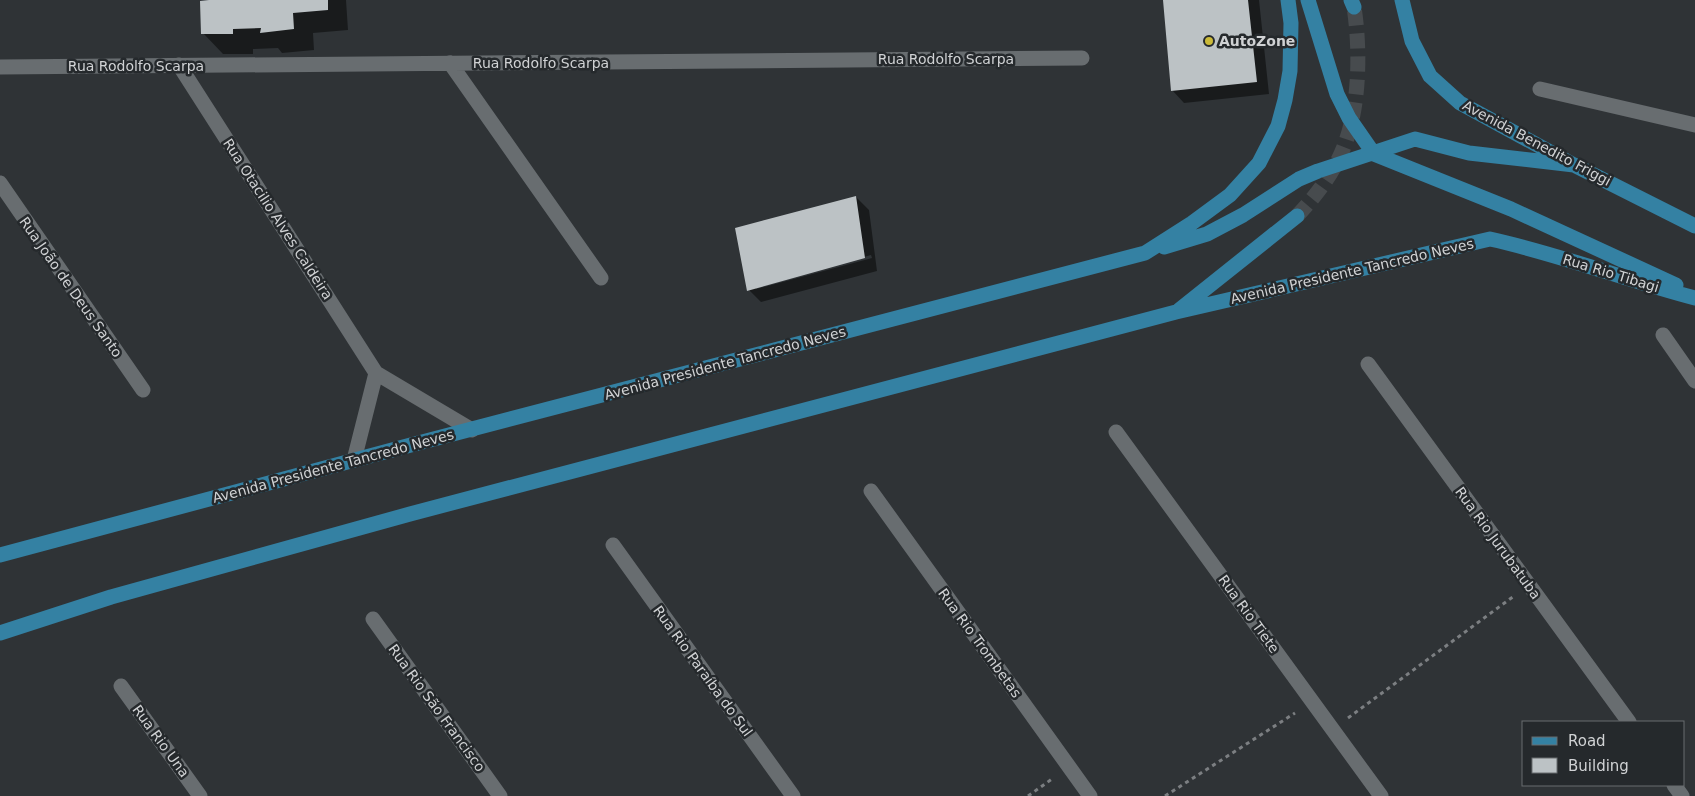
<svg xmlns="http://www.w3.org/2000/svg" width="1695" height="796" viewBox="0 0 1695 796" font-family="'DejaVu Sans',sans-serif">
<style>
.shadow{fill:#0007;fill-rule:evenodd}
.building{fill:#bcc2c5}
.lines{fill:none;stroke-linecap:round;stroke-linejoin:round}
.major-tunnel{stroke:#474b4e;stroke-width:15;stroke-dasharray:15 8;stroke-linecap:butt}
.path{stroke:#7c7f82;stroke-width:3;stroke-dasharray:4 4;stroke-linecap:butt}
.minor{stroke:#686d70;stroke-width:15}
.major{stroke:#3481a3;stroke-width:15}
.poi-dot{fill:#cbba39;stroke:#25292c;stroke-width:2}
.labels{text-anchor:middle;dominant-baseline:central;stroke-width:5;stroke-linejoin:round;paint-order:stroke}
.poi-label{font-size:14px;font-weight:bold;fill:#d0d2d4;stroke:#25292c;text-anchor:start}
.street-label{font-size:14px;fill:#d0d2d4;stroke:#25292c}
</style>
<rect width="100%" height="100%" fill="#2f3336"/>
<path class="shadow" d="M210 0H346L348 30 313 33 314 50 282 53 278 48 253 49V54H223L203 33Z
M1164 0H1259L1269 94 1184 103 1172 90Z
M856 197 869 210 877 271 761 302 749 290ZM871 255 872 258 756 289V287Z"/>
<path class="building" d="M209 0H328V10L293 13 294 29 260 33 261 28 233 29V34H201L200 1Z
M1163 0H1248L1257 82 1171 91Z
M856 196 865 258 747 291 735 228Z"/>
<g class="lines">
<path class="major-tunnel" d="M1297 216C1313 199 1328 180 1338 160 1360 118 1361 53 1354 7"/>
<path class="path" d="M1348 718 1514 596
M1028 796 1052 779
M1165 796 1295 713"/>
<path class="minor" d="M450 63 601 278
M179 65 376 373 472 430
M0 67 1082 58
M1540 89 1695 125
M0 183 143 390
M1663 335 1695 381
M1368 364 1629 722
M1116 432 1381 796
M354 460 376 373
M871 491 1090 796
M613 545 793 796
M373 619 500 796
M121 686 200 796
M1674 785 1682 796"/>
<path class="major" d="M1308 0 1337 94 1349 118 1374 154 1511 209 1676 285
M1351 0 1354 7
M1402 0 1412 41 1430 76 1460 103 1574 165 1695 226
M1164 247 1207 234 1243 215 1299 179 1318 171 1415 139 1469 153 1574 165
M1179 310 1297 216
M0 555 407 446 1145 253 1192 223 1230 195 1259 163 1278 126 1285 100 1290 71 1291 23 1288 0
M0 633 111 597 410 514 1176 312 1490 239C1559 254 1626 280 1695 298"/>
</g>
<circle class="poi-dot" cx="1209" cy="41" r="5"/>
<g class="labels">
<g class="poi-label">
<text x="1219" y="41">AutoZone</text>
</g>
<g class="street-label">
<text x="946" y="59">Rua Rodolfo Scarpa</text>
<text x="541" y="63">Rua Rodolfo Scarpa</text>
<text x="136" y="66">Rua Rodolfo Scarpa</text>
<text transform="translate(1537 143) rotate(28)">Avenida Benedito Friggi</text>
<text transform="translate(278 219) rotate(57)">Rua Otacilio Alves Caldeira</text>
<text transform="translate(1352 271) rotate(-13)">Avenida Presidente Tancredo Neves</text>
<text transform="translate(1611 273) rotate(17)">Rua Rio Tibagi</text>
<text transform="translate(71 287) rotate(55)">Rua João de Deus Santo</text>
<text transform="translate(725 363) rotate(-15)">Avenida Presidente Tancredo Neves</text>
<text transform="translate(333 466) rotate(-15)">Avenida Presidente Tancredo Neves</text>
<text transform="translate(1498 543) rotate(54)">Rua Rio Jurubatuba</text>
<text transform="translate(1249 614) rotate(54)">Rua Rio Tiete</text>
<text transform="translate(980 643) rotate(54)">Rua Rio Trombetas</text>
<text transform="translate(703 671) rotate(54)">Rua Rio Paraíba do Sul</text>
<text transform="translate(437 708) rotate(54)">Rua Rio São Francisco</text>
<text transform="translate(161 741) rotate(54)">Rua Rio Una</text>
</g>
</g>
<rect x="1522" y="721" width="162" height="65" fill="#25292c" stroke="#696d6f"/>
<rect x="1532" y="737" width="25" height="8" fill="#3481a3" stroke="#696d6f"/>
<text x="1568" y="746" font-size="15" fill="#d0d2d4">Road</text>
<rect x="1532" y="758" width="25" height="15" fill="#bcc2c5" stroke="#696d6f"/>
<text x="1568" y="771" font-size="15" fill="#d0d2d4">Building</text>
</svg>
